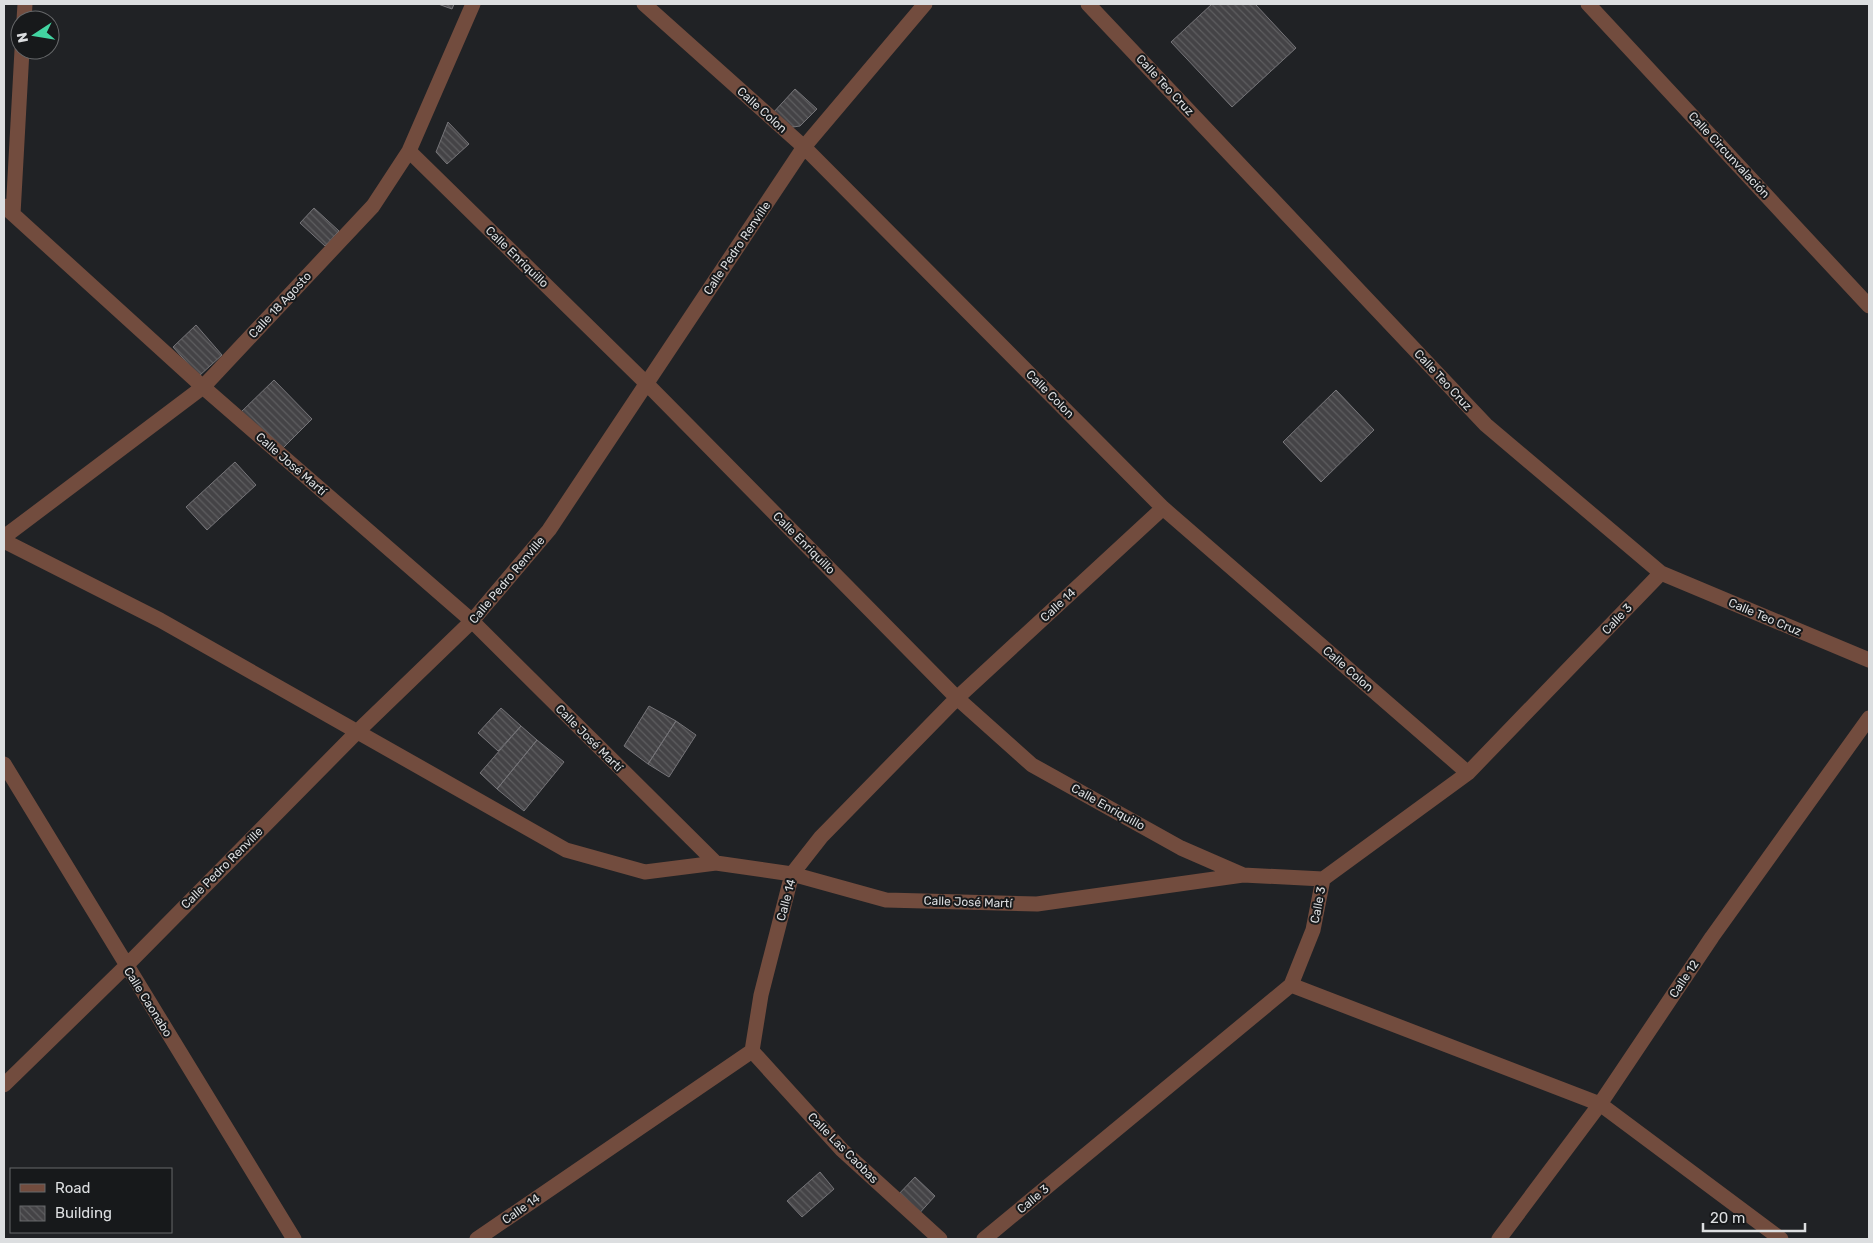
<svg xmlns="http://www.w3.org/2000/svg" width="1873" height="1243" viewBox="0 0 1873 1243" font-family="Rubik,sans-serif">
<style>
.building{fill:url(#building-back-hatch);stroke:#767579}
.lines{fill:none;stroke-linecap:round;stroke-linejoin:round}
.street{stroke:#724c3e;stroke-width:15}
.labels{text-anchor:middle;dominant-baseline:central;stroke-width:4;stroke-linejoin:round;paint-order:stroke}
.street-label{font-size:12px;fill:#dcdee0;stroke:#17191b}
</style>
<defs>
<pattern id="building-back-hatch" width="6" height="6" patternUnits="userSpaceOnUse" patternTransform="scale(1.25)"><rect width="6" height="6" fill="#444346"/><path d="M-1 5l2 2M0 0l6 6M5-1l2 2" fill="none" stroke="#5e5e60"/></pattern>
</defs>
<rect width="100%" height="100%" fill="#202225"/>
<path class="building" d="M438 4H454L452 9Z
M1212 4H1255L1296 48 1232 107 1171 42Z
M795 89 817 109 800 126 786 128 771 115Z
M448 122 469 144 447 164 436 152Z
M314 208 339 231 325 246 300 223Z
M196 325 222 355 199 376 173 347Z
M274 380 312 419 280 451 241 412Z
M1336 390 1374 430 1321 482 1283 442Z
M235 462 256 485 207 530 186 507Z
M649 706 676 721 648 764 624 746Z
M501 708 521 726 498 751 478 733Z
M676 721 696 735 669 777 648 764Z
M521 726 537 740 497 789 480 773Z
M537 740 564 762 524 811 497 789Z
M820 1172 834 1189 802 1217 787 1201Z
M915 1177 935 1196 916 1217 896 1197Z"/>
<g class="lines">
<path class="street" d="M644 4 804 147 1163 508 1468 773
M1088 4 1486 425 1661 573 1869 660
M1588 4 1869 306
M24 20 25 4
M409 151 647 384 957 698 1032 765 1181 848 1243 875
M4 206 203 387 472 621 716 863 792 874 886 900 1037 904 1243 875 1323 879
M13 214 22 50
M4 537 203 387 373 206 409 151 473 4
M4 541 160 620 566 850 645 872 716 863
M4 764 294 1239
M1291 985 1600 1104 1781 1239
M752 1051 842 1150 940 1239
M4 1085 126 966 358 731 472 621 549 530 804 147 925 4
M477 1239 752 1051 761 995 792 874 821 837 957 698 1163 508
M984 1239 1291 985 1313 930 1323 879 1468 773 1661 573
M1499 1239 1600 1104 1712 937 1869 718"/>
</g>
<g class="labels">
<g class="street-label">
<text transform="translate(1165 85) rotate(47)">Calle Teo Cruz</text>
<text transform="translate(762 110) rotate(42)">Calle Colon</text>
<text transform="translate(1729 155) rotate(47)">Calle Circunvalación</text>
<text transform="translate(737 248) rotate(-56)">Calle Pedro Renville</text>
<text transform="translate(517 257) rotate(44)">Calle Enriquillo</text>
<text transform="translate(280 305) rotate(-47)">Calle 18 Agosto</text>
<text transform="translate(1443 380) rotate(47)">Calle Teo Cruz</text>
<text transform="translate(1050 394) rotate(45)">Calle Colon</text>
<text transform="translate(291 464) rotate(41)">Calle José Martí</text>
<text transform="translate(804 543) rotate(45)">Calle Enriquillo</text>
<text transform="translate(507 580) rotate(-50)">Calle Pedro Renville</text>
<text transform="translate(1058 605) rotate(-43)">Calle 14</text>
<text transform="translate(1765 617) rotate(23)">Calle Teo Cruz</text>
<text transform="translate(1617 619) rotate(-46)">Calle 3</text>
<text transform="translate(1348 669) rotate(41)">Calle Colon</text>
<text transform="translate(589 738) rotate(45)">Calle José Martí</text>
<text transform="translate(1108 807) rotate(29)">Calle Enriquillo</text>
<text transform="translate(222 868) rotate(-45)">Calle Pedro Renville</text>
<text transform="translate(786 900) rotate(-75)">Calle 14</text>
<text transform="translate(968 902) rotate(2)">Calle José Martí</text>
<text transform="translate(1318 905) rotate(-79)">Calle 3</text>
<text transform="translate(1684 979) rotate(-56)">Calle 12</text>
<text transform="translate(148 1002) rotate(58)">Calle Caonabo</text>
<text transform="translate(843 1148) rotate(45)">Calle Las Caobas</text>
<text transform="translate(1033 1199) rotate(-40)">Calle 3</text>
<text transform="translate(521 1209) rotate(-35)">Calle 14</text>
</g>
</g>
<rect width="1873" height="1243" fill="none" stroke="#dcdee0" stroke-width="10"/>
<rect x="10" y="1168" width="162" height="65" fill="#17191b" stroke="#66686a"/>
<rect x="20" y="1184" width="25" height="8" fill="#724c3e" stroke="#66686a"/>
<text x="55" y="1193" font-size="15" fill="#dcdee0">Road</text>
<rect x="20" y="1206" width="25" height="15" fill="url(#building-back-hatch)" stroke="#66686a"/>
<text x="55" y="1218" font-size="15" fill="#dcdee0">Building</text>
<g transform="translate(35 35) rotate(258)"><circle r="24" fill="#17191b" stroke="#66686a"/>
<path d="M0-4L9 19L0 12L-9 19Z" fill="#42d4a1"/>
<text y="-8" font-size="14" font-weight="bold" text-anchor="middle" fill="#dcdee0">N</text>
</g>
<path d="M1703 1223v8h102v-8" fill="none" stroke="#dcdee0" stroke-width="2.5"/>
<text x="1710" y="1223" font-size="15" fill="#dcdee0" stroke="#17191b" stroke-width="4" paint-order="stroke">20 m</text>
</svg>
